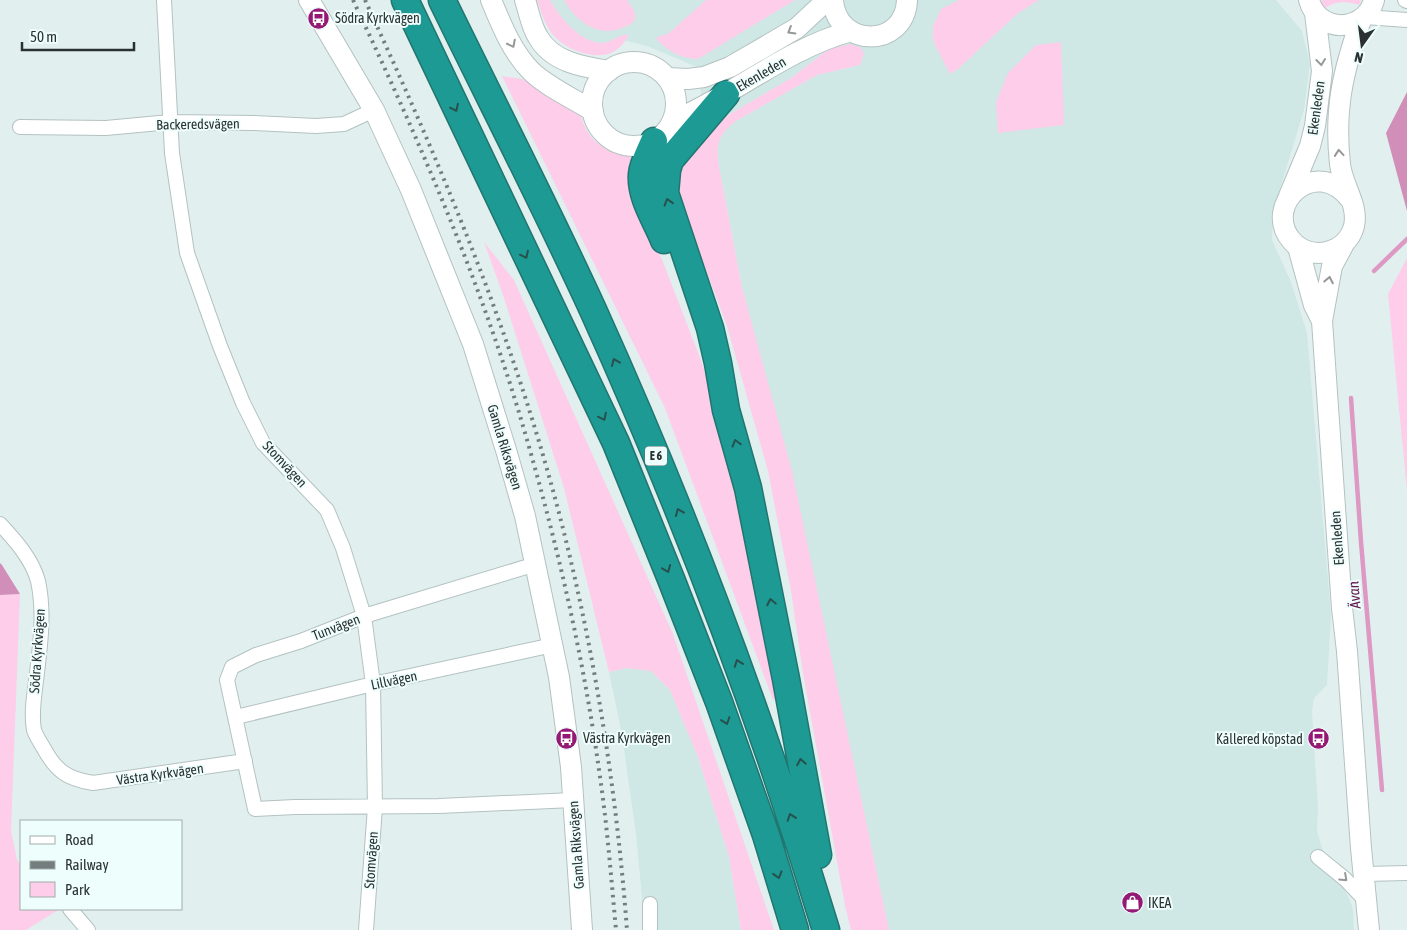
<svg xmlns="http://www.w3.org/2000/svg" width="1407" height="930" viewBox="0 0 1407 930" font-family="'Asap Condensed',sans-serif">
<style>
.built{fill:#cfe8e5}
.green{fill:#fdcdea}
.forest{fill:#d18eb9}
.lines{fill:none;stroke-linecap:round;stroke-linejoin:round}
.stream{stroke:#dd99c4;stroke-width:4.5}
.street-casing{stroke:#b3c2c1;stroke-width:16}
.secondary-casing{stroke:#b3c2c1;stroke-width:22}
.highway-casing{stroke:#227570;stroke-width:29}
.street{stroke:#fff;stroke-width:14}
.secondary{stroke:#fff;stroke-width:20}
.highway{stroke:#1d9a93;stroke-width:26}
.rail{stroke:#737d7c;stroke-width:4;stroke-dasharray:2.5 5;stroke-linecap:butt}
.oneway{stroke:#959898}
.oneway2{stroke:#27504e}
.labels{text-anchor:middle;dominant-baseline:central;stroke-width:4;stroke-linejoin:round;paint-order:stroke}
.shield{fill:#eefefc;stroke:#666e6d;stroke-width:1}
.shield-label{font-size:12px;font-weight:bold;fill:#2b3130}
.poi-label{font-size:14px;fill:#2b3130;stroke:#eefefc;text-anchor:start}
.street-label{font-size:14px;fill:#2b3130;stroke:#eefefc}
.water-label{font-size:15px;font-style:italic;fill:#661650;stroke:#eefefc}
</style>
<rect width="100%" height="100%" fill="#e1f0ef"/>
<path class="built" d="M536 0H1276L1302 31 1310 64 1304 110 1273 212 1272 240 1291 282 1307 333 1331 615 1327 685 1314 698 1312 712 1318 809 1317 831 1324 854 1349 898 1353 909 1354 930H889L820 608 742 287 719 167 717 149 720 137 726 128 736 121 817 75 853 67 829 49 791 78 717 122 707 131 697 67 647 46 622 40 606 51 544 17Z
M627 668 651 671 670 690 698 757 729 857 741 930H645L636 834 622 735 609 672Z"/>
<path class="green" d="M537 0H550C560 17 580 43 603 43 613 42 620 33 629 35 625 41 621 48 613 52 595 61 566 50 553 35 545 25 541 12 537 0Z
M564 0H627C630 5 636 11 635 17 635 23 629 25 624 27 600 39 576 22 564 0Z
M706 0H795L698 59C680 58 668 52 656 38L669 33Z
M959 0H1039L1017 14 958 69 950 74 936 47 933 39V26L941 9Z
M1323 0H1361L1359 5C1346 1 1336 1 1325 8L1320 2Z
M1061 42 1064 125 998 133 996 102 1008 73 1036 45Z
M851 44 861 48 864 54 860 65 817 75 736 121C717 136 716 144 719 167L742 287 792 471 889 930H851L845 906 803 673 791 591 768 471 727 326 679 198 678 180 686 157 717 122 791 78 829 49Z
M502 76 522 79 579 110C588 143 601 149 632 157L628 171 631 189 646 218 702 363 742 507 783 697 773 700 665 408Z
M484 242 514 280 673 634 774 930H741L729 857 698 757 670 690 651 671 627 668 609 672 564 488 504 298Z
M1407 258V491L1388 294Z
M20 594 11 831 17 860 21 866V909H56L58 910 26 930H0V595Z"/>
<path class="forest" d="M1407 92V211L1386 133Z
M0 563 2 565 20 594 0 595Z"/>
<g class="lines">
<path class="stream" d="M1374 271 1407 239
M1351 398 1361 542 1382 790"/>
<defs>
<path id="street" d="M164 0 172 153 187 253 220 346 243 403 263 443 327 510 343 548 364 616 373 684 375 807 366 930
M1405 0 1407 1
M1365 17 1407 20
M20 127 106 128 170 122 254 123 316 126 344 124 374 110
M0 524C15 540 32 559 38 581 45 613 40 648 36 681 34 697 31 714 34 730 36 736 40 742 43 747 56 771 67 779 93 783L245 761
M536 564 364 616 301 641 256 655 232 667 227 680 255 809 295 807 439 806 573 800
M236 717 373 684 553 645
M1318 857 1345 879 1367 902
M1365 874 1407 873
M650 904V930
M70 909 88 930"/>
<path id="secondary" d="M309 0 374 110 411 190 473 344 506 450 525 516 559 677 571 767 582 930
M491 0C501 24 512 52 531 71 546 86 574 99 593 111
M525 0C529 12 531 26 538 37 552 62 583 67 609 71
M833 0C836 48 905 49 907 0
M1309 0C1318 34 1365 33 1374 0
M592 104a42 42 0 1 1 84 0a42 42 0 1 1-84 0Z
M668 78 688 79 704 77 730 67 797 28 827 0
M673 121C734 95 786 49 851 31
M1289 196 1310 146 1315 126 1322 71 1315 13
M1351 200C1315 153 1261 206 1292 241 1310 262 1347 254 1354 226 1359 205 1342 185 1340 164 1334 109 1343 71 1361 20
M1345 242 1332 266 1322 321 1342 608 1347 651 1361 848 1369 930
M1298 247 1314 305 1322 321"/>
<path id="highway" d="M405 0 616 443 671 579 719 702 766 835 795 930
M442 0C492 103 545 205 593 310 684 511 762 718 826 930
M726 94 670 160 667 170 665 193 710 328 718 363 726 410 748 488 786 679 818 855
M654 141C650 151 643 163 642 174 640 197 656 220 664 240"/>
</defs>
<use href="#street" class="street-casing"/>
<use href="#secondary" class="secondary-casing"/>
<use href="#highway" class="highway-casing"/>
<use href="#street" class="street"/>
<use href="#secondary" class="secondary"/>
<use href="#highway" class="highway"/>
<path class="rail" d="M353 0C418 138 480 280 523 426 556 539 583 654 599 770 607 823 611 876 616 930
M365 0C428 137 488 277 533 422 584 586 614 758 627 930"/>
</g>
<defs><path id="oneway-chevron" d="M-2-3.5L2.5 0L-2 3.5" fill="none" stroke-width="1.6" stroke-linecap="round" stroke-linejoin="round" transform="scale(1.25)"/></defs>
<g class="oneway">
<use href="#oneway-chevron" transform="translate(791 31) rotate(149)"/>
<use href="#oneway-chevron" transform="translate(512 44) rotate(63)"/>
<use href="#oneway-chevron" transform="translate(1321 62) rotate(83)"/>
<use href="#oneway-chevron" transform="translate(1339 153) rotate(-95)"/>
<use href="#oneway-chevron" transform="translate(1329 280) rotate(-79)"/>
<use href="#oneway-chevron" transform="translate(1344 878) rotate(43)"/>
</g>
<g class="oneway2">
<use href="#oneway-chevron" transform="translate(455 108) rotate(64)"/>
<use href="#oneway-chevron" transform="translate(668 202) rotate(-107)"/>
<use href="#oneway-chevron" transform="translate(525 255) rotate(64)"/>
<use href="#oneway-chevron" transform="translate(615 362) rotate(-113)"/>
<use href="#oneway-chevron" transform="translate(603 417) rotate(64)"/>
<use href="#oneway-chevron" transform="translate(736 443) rotate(-106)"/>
<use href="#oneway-chevron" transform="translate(679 512) rotate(-113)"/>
<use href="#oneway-chevron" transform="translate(667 569) rotate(68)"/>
<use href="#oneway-chevron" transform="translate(771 602) rotate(-101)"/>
<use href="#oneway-chevron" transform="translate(738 663) rotate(-110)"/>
<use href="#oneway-chevron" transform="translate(726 721) rotate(71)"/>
<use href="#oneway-chevron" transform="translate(801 762) rotate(-100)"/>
<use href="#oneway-chevron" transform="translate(791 817) rotate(-109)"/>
<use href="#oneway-chevron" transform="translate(778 875) rotate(73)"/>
</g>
<defs>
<symbol id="bus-disc" viewBox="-11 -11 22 22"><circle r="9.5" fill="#941974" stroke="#eefefc"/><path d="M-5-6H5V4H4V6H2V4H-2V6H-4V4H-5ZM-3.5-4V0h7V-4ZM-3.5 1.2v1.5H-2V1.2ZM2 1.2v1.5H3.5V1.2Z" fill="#fff"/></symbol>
<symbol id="shop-disc" viewBox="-11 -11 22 22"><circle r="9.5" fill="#941974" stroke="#eefefc"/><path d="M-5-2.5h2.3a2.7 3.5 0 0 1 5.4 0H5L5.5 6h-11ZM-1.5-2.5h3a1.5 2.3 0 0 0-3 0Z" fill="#fff"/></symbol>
</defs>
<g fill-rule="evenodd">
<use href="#bus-disc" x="306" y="6" width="25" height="25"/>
<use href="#bus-disc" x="554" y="726" width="25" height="25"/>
<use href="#bus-disc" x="1306" y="726" width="25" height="25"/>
<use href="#shop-disc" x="1120" y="890" width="25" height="25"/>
</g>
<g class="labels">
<rect class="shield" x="645" y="446.5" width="22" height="19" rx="4"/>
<g class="shield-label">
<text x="656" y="456">E 6</text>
</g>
<g class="poi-label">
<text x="335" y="18">Södra Kyrkvägen</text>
<text x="583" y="738">Västra Kyrkvägen</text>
<text x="1303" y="739" text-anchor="end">Kållered köpstad</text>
<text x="1148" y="903">IKEA</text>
</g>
<g class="street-label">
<text transform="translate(761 74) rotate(-30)">Ekenleden</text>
<text transform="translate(1316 108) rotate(-82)">Ekenleden</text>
<text transform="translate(198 124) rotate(-1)">Backeredsvägen</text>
<text transform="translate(505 447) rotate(73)">Gamla Riksvägen</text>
<text transform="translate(285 464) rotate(47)">Stomvägen</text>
<text transform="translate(1337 538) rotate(-94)">Ekenleden</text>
<text transform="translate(336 627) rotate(-21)">Tunvägen</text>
<text transform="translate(37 651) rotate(-86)">Södra Kyrkvägen</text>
<text transform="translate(394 680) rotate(-12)">Lillvägen</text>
<text transform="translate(160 774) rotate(-8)">Västra Kyrkvägen</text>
<text transform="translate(576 845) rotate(-94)">Gamla Riksvägen</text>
<text transform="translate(371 860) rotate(-86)">Stomvägen</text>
</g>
<g class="water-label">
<text transform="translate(1354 595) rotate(-95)">Ävan</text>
</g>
</g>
<rect x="20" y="820" width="162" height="90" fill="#eefefc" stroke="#a0acaa"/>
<rect x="30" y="836" width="25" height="8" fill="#ffffff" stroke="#a0acaa"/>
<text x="65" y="845" font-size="15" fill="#2b3130">Road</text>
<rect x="30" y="861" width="25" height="8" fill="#737d7c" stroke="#a0acaa"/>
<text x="65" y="870" font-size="15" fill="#2b3130">Railway</text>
<rect x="30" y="882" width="25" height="15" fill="#fdcdea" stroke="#a0acaa"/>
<text x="65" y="895" font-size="15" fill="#2b3130">Park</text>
<g transform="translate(1362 45) rotate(194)" stroke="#eefefc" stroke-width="4" paint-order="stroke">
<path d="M0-4L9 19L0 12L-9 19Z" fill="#2b3130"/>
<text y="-8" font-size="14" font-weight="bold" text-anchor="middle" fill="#2b3130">N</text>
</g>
<path d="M22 42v8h112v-8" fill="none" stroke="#2b3130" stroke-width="2.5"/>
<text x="30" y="42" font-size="15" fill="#2b3130" stroke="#eefefc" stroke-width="4" paint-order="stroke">50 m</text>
</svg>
